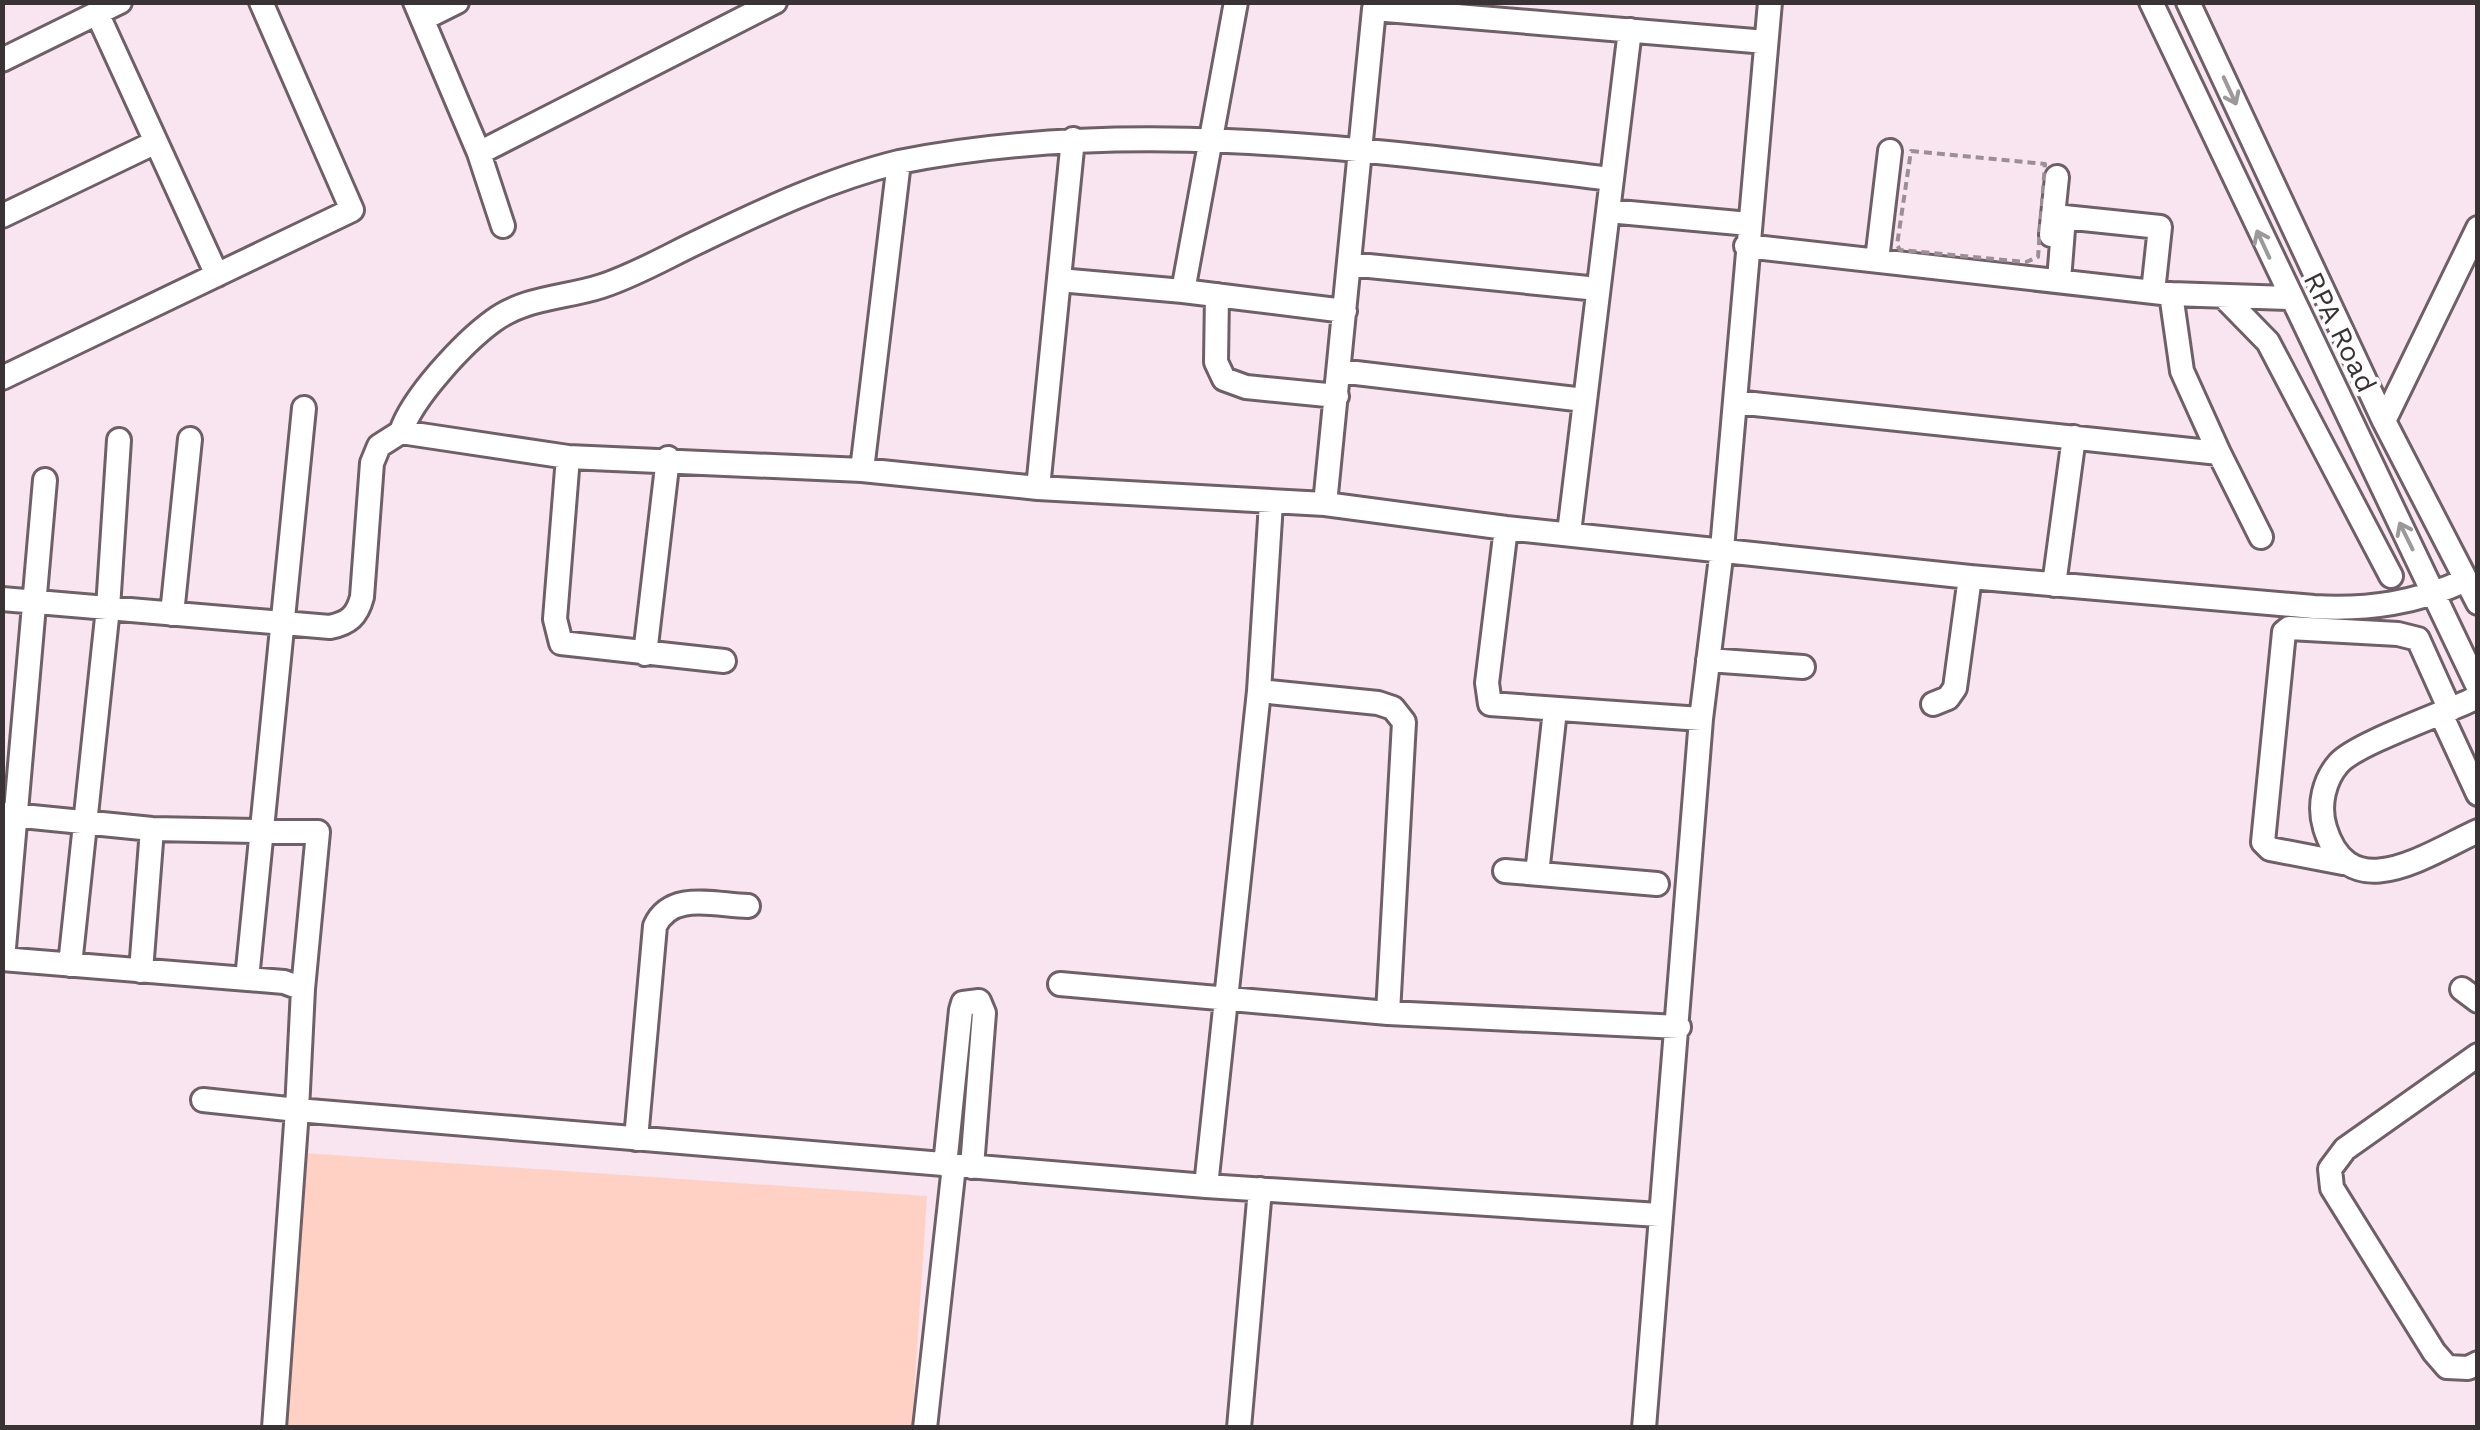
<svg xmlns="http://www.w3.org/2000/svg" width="2480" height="1430" viewBox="0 0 2480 1430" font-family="'Work Sans',sans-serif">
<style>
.green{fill:#ffd1c5}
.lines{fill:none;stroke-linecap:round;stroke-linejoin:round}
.minor-casing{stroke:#6f5f67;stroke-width:28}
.path{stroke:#9c8e95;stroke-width:4;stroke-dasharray:8 5;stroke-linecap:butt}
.minor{stroke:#fff;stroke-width:22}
.oneway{stroke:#9c999a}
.labels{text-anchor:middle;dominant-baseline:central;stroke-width:8;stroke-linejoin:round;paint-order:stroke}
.street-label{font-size:28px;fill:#3a3336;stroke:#fff}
</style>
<rect width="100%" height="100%" fill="#f8e5ef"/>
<path class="green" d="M290 1152 927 1196 912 1427 270 1428Z"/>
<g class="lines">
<defs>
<path id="minor" d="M415 2 479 153 775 2
M1236 2 1183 291 1345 311
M2151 2 2478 687
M2188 2 2384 421 2478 603
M97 13 217 275
M423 19 457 2
M2 60 120 2
M479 153 503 226
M1608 211 1749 224
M2 216 156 142
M2051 235 2057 177
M1746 246 2171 294 2289 298
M1877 260 1890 151
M1349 264 1598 289
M1059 280 1183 291
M2059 280 2064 217 2160 227 2153 292
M1217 295 1216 362 1224 379 1246 387 1337 396
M2224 297 2268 342 2391 576
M1339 371 1584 400
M2 378 352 210 261 2
M1735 402 2219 453 2182 371 2171 294
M2384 421 2478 228
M401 432C412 398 463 343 493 321 525 297 566 298 602 286 636 275 668 256 700 241 764 210 830 179 899 162
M2219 453 2261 537
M568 457 555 619 561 643 724 661
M862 470 899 162C1133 115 1377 151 1612 179
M1038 488 1073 139
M1325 504 1374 9 1766 42
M1506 528 1487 683 1490 704 1701 719
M1569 533 1630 30
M2054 585 2074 437
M2 599 330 627C349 623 357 616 362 597L372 463 379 446 401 432 568 457 862 470 1038 488 1325 504 1506 528 1970 577 2314 607C2369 610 2416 603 2466 580
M172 614 190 439
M645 654 668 458
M1708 660 1803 667
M1259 691 1378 703 1393 708 1404 722 1388 1013
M2478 697C2448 712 2357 743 2339 763 2324 780 2318 805 2325 828 2350 909 2427 854 2478 831
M1933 704 1948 698 1955 688 1970 577
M2441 714 2478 794
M2 814 152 829 318 832 303 989 284 982 2 959
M2343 863 2270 849 2263 842 2284 632 2289 628 2398 634 2418 639 2450 710
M1505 871 1657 884
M1537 874 1555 710
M3 959 45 480
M70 965 108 608 119 440
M141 971 152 829
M247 979 304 408
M1060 984 1388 1013 1679 1027
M303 989 297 1110 1206 1186 1659 1215
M2462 989 2478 1001
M2478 1055 2345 1149 2330 1169 2332 1188 2434 1352 2447 1367 2468 1368 2478 1363
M203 1100 297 1110 274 1428
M636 1139 655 926C671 891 714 905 748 906
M945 1165 961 1010 963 1003 979 1001 984 1013 972 1167
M1206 1186 1259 691 1271 503
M925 1428 954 1166
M1239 1428 1260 1189
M1644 1428 1701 719 1722 549 1770 2"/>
</defs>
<use href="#minor" class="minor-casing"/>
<path class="path" d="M1911 151 2045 164 2038 257 2026 262 1900 250 1897 245Z"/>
<use href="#minor" class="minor"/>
</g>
<defs><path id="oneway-shaft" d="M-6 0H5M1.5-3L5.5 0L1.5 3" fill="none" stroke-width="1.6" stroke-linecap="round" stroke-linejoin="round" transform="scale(2.5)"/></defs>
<g class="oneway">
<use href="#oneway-shaft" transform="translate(2230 91) rotate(65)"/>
<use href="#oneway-shaft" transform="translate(2263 244) rotate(-115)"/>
<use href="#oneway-shaft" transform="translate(2406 536) rotate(-116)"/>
</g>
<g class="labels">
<g class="street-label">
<text transform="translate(2340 332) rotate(64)">RPA Road</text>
</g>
</g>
<rect width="2480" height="1430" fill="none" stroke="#3a3336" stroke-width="10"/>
</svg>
